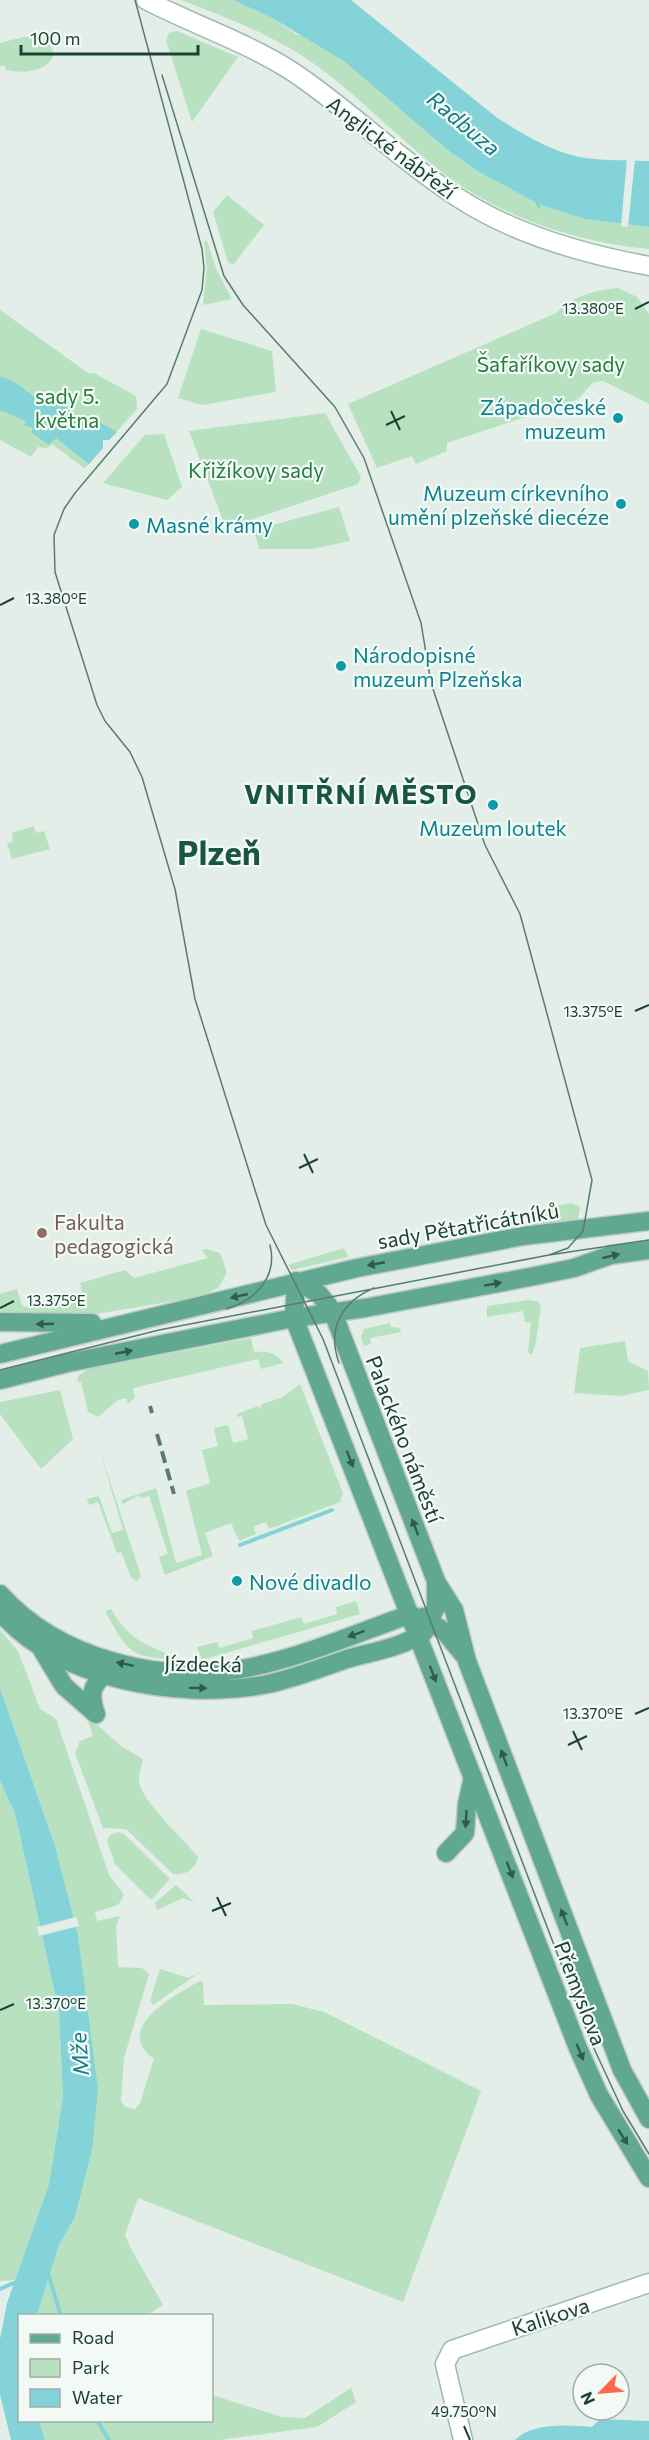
<svg xmlns="http://www.w3.org/2000/svg" width="649" height="2440" viewBox="0 0 649 2440" font-family="Commissioner,sans-serif">
<style>
.green{fill:#b8e1bf}
.water{fill:#83d3d9}
.pier{fill:#e2eee7}
.lines{fill:none;stroke-linecap:round;stroke-linejoin:round}
.stream{stroke:#83d3d9;stroke-width:4}
.secondary-casing{stroke:#9ebbae;stroke-width:21}
.primary-casing{stroke:#c0cac6;stroke-width:21}
.secondary{stroke:#fff;stroke-width:18}
.primary{stroke:#61a890;stroke-width:18}
.tram{stroke:#5a7c70;stroke-width:1.5}
.rail{stroke:#5a7c70;stroke-width:4;stroke-dasharray:12 6;stroke-linecap:butt}
.oneway{fill:#305b4c}
.ticks{fill:none;stroke:#1f4135;stroke-width:2}
.culture-dot{fill:#0f9aa8;stroke:#f3faf6;stroke-width:2}
.education-dot{fill:#8d6e63;stroke:#f3faf6;stroke-width:2}
.labels{text-anchor:middle;dominant-baseline:central;stroke-width:4.5;stroke-linejoin:round;paint-order:stroke}
.street-label{font-size:21px;fill:#1f4135;stroke:#f3faf6}
.park-label{font-size:21px;fill:#257d3f;stroke:#f3faf6}
.culture-label{font-size:21px;fill:#0d838f;stroke:#f3faf6;text-anchor:start}
.education-label{font-size:21px;fill:#785e54;stroke:#f3faf6;text-anchor:start}
.water-label{font-size:22px;font-style:italic;fill:#127b84;stroke:#f3faf6}
.district-label{font-size:27px;font-weight:bold;letter-spacing:1.5px;fill:#195641;stroke:#f3faf6}
.town-label{font-size:33px;font-weight:bold;fill:#195641;stroke:#f3faf6}
.ticks-label{font-size:15px;text-anchor:middle;fill:#1f4135;stroke:#f3faf6;stroke-width:4.5;stroke-linejoin:round;paint-order:stroke}
</style>
<rect width="100%" height="100%" fill="#e2eee7"/>
<path class="green" d="M181 0H233L272 18 296 34 306 37 344 61 449 151 479 172 536 202 585 219 649 227V249C575 242 497 216 438 169 399 138 363 101 324 71 281 38 231 19 181 0Z
M177 31 238 57 192 122 166 40 169 33Z
M23 37C39 37 49 37 54 54 49 72 22 74 6 70L4 65 0 66V43Z
M227 195 264 225 233 265 228 262 213 212Z
M207 241 217 271 232 299 203 305 207 269 204 242Z
M618 288 637 297 649 314V404L603 381C587 381 587 393 576 400L447 443V451L416 464 412 456 377 468 348 404 556 313C574 296 594 290 618 288Z
M0 310 88 373H94L136 396 137 409 109 440H103V448L87 466 84 468 52 444 47 448 38 447 31 457 0 440Z
M201 329 272 351 276 392 202 405 178 398Z
M325 413 361 477 358 484 226 528 189 431Z
M164 434 182 487 167 500 103 483 145 435Z
M339 507 350 541 312 549H259L254 530Z
M34 826 36 833 44 831 50 849 12 859 7 844 13 841 12 833Z
M571 1203 580 1207 578 1220 528 1226V1214L534 1210Z
M344 1248 348 1257 292 1270 288 1265Z
M205 1249 220 1253 227 1272 219 1287 204 1296 60 1320 0 1317V1294L17 1289 22 1305 25 1307 82 1292 80 1283 125 1270 134 1278 208 1258 202 1250Z
M530 1300 538 1302 541 1305 536 1342 532 1355 528 1352 531 1322H525L523 1311 487 1317V1306Z
M390 1323 391 1327 400 1328 401 1332 370 1338 371 1344 364 1346 361 1337 364 1329Z
M251 1338 254 1352C267 1351 276 1352 283 1363L261 1369 258 1359 133 1388 135 1398 128 1403 126 1398 118 1400 98 1417 88 1412 81 1382H77L79 1375 89 1369Z
M625 1341 628 1361 648 1371 649 1390 620 1396 574 1393 580 1348Z
M300 1384 343 1493 340 1502 269 1529 266 1522 253 1527 256 1534 239 1541 231 1523 205 1533 213 1556 165 1575 159 1557 168 1554 149 1496 141 1498 139 1495 123 1504 121 1500 156 1488 176 1563 202 1555 186 1491 210 1483 202 1450 218 1446 214 1428 228 1425 233 1443 248 1439 242 1416 238 1417 237 1414 258 1406 259 1409 262 1404 283 1397Z
M60 1390 73 1439 41 1469 0 1414V1402Z
M100 1451 141 1576 137 1581 131 1577 121 1552 117 1553 98 1502 89 1505 87 1499 99 1496 112 1533 123 1530Z
M356 1601 360 1614 202 1660 197 1647 217 1642 220 1648 253 1638 252 1631 301 1617 304 1624 337 1614 336 1607Z
M111 1609C133 1646 147 1642 179 1660 132 1656 131 1657 107 1615L106 1611Z
M0 1630 18 1651 40 1709 56 1719 109 1875 124 1895 118 1905 95 1912 97 1921 120 1916 116 1926 118 1967 142 1968 149 1974 124 2058 121 2101 125 2107 135 2109 140 2103 154 2059C111 2029 176 1994 200 1981L203 1982 204 2005 292 2004 324 2012 481 2091 403 2302 138 2198 125 2235 130 2247 163 2305 147 2315H37L59 2245 75 2217 92 2150 55 1846 0 1688Z
M85 1714 121 1746 143 1759C142 1766 138 1775 139 1782 142 1802 185 1840 198 1857 196 1869 185 1876 173 1874L126 1829 103 1828 75 1753 80 1741 93 1736Z
M0 1781 15 1813 59 2012 63 2097 49 2184 15 2280 0 2281Z
M118 1832 124 1834 170 1879 151 1900 115 1864 107 1841 110 1835Z
M176 1885 195 1903 183 1898 157 1910 155 1903Z
M160 1969 188 1978 200 1972 153 2005 150 2001Z
M351 2388 356 2402 317 2427 219 2440H45L39 2421 212 2420V2395L282 2417 305 2418Z"/>
<path class="water" d="M233 0H351L496 117C521 133 550 151 579 157 602 161 626 160 649 161V227L585 219 539 204 541 209 538 208 535 202 479 172 449 151 344 61 272 18Z
M0 376 14 382 39 400 70 408V412L92 424 95 420 117 432 109 440H103V448L89 464 56 438 49 445 31 432 33 428 24 425 26 421 0 410Z
M0 1688 55 1846 78 1936 98 2089 92 2150 75 2217 59 2245 37 2315 20 2316V2420L39 2421 45 2440H11L0 2394V2339L7 2303 49 2184 63 2097 59 2012 15 1813 0 1781Z
M600 2419 649 2421V2440H515C533 2422 567 2425 592 2427Z"/>
<path class="pier" d="M627 158 635 159 628 227 621 226Z
M76 1917 79 1926 39 1936 37 1927Z"/>
<g class="lines">
<path class="stream" d="M240 1545 332 1510
M48 2273 61 2316
M0 2289 18 2281
M97 2420 109 2440"/>
<defs>
<path id="secondary" d="M146 0C194 25 244 41 290 70 348 108 398 159 457 197 513 234 583 254 649 266
M463 2440 445 2364 452 2350 649 2283"/>
<path id="primary" d="M296 1281 294 1318 578 2048 599 2095 649 2178
M0 1322 92 1323
M0 1354 357 1268 523 1236 649 1221
M0 1380 67 1363 294 1318 365 1308 530 1277 574 1268 611 1255 649 1250
M437 1583 454 1610 467 1661 622 2070 649 2119
M0 1594C58 1659 162 1685 247 1668 303 1657 357 1633 411 1614
M0 1612C59 1680 177 1700 263 1685 291 1680 320 1668 347 1659 371 1652 404 1647 424 1632L436 1607V1581L332 1310 319 1294 296 1281
M422 1617 444 1631 463 1654
M41 1648 64 1686 96 1714
M96 1714C90 1697 90 1686 104 1676
M446 1853 465 1833 467 1804 473 1777"/>
</defs>
<use href="#secondary" class="secondary-casing"/>
<use href="#primary" class="primary-casing"/>
<use href="#secondary" class="secondary"/>
<use href="#primary" class="primary"/>
<path class="tram" d="M135 0 202 249 204 268 202 290 167 384 75 493 64 509 54 535 55 572 97 705 105 721 130 752 142 777 175 889 195 999 266 1225 323 1339 591 2042 623 2111 649 2154
M162 75 224 276 243 305 335 407 364 458 421 623 431 683 485 845 520 914 592 1180 583 1231 568 1248 549 1255
M226 1309C255 1301 278 1277 270 1245
M339 1363C327 1329 341 1302 374 1288
M0 1370 159 1330 549 1255 649 1240"/>
<path class="rail" d="M150 1406 152 1413
M157 1434 174 1494"/>
</g>
<defs><path id="oneway-solid" d="M-6-.8H1V-3.2L6.5 0L1 3.2V.8H-6Z" transform="scale(1.5)"/></defs>
<g class="oneway">
<use href="#oneway-solid" transform="translate(611 1256) rotate(-14)"/>
<use href="#oneway-solid" transform="translate(376 1264) rotate(169)"/>
<use href="#oneway-solid" transform="translate(493 1284) rotate(-10)"/>
<use href="#oneway-solid" transform="translate(239 1296) rotate(167)"/>
<use href="#oneway-solid" transform="translate(45 1324) rotate(178)"/>
<use href="#oneway-solid" transform="translate(124 1352) rotate(-11)"/>
<use href="#oneway-solid" transform="translate(350 1459) rotate(68)"/>
<use href="#oneway-solid" transform="translate(415 1527) rotate(-111)"/>
<use href="#oneway-solid" transform="translate(356 1634) rotate(160)"/>
<use href="#oneway-solid" transform="translate(125 1664) rotate(-168)"/>
<use href="#oneway-solid" transform="translate(433 1674) rotate(69)"/>
<use href="#oneway-solid" transform="translate(198 1688) rotate(1)"/>
<use href="#oneway-solid" transform="translate(504 1758) rotate(-110)"/>
<use href="#oneway-solid" transform="translate(466 1819) rotate(93)"/>
<use href="#oneway-solid" transform="translate(510 1870) rotate(69)"/>
<use href="#oneway-solid" transform="translate(564 1917) rotate(-111)"/>
<use href="#oneway-solid" transform="translate(580 2052) rotate(67)"/>
<use href="#oneway-solid" transform="translate(623 2137) rotate(58)"/>
</g>
<path class="ticks" d="M635 309 649 302M391 411 400 430M386 425 405 416M0 605 14 598M635 1011 649 1005M304 1154 313 1173M299 1168 318 1159M0 1308 14 1301M635 1714 649 1708M573 1731 582 1750M568 1745 587 1736M217 1897 226 1916M212 1911 231 1903M0 2010 14 2004M464 2426 470 2440"/>
<g class="culture-dot">
<circle cx="618" cy="418" r="6"/>
<circle cx="621" cy="504" r="6"/>
<circle cx="134" cy="524" r="6"/>
<circle cx="341" cy="666" r="6"/>
<circle cx="493" cy="805" r="6"/>
<circle cx="237" cy="1581" r="6"/>
</g>
<circle class="education-dot" cx="42" cy="1233" r="6"/>
<g class="labels">
<g class="street-label">
<text transform="translate(392 147) rotate(37)">Anglické nábřeží</text>
<text transform="translate(468 1225) rotate(-10)">sady Pětatřicátníků</text>
<text transform="translate(405 1439) rotate(69)">Palackého náměstí</text>
<text transform="translate(203 1663) rotate(1)">Jízdecká</text>
<text transform="translate(581 1993) rotate(69)">Přemyslova</text>
<text transform="translate(550 2316) rotate(-18)">Kalikova</text>
</g>
<g class="park-label">
<text x="551" y="363">Šafaříkovy sady</text>
<text x="67" y="395">sady 5.<tspan x="67" dy="24">května</tspan></text>
<text x="256" y="469">Křižíkovy sady</text>
</g>
<g class="culture-label">
<text x="606" y="406" text-anchor="end">Západočeské<tspan x="606" dy="24">muzeum</tspan></text>
<text x="609" y="492" text-anchor="end">Muzeum církevního<tspan x="609" dy="24">umění plzeňské diecéze</tspan></text>
<text x="146" y="524">Masné krámy</text>
<text x="353" y="654">Národopisné<tspan x="353" dy="24">muzeum Plzeňska</tspan></text>
<text x="493" y="827" text-anchor="middle">Muzeum loutek</text>
<text x="249" y="1581">Nové divadlo</text>
</g>
<g class="education-label">
<text x="54" y="1221">Fakulta<tspan x="54" dy="24">pedagogická</tspan></text>
</g>
<g class="water-label">
<text transform="translate(464 123) rotate(40)">Radbuza</text>
<text transform="translate(79 2054) rotate(-94)">Mže</text>
</g>
<g class="district-label">
<text x="361" y="793">VNITŘNÍ MĚSTO</text>
</g>
<g class="town-label">
<text x="219" y="851">Plzeň</text>
</g>
</g>
<g class="ticks-label">
<text x="593" y="314">13.380°E</text>
<text x="56" y="604">13.380°E</text>
<text x="593" y="1017">13.375°E</text>
<text x="56" y="1306">13.375°E</text>
<text x="593" y="1719">13.370°E</text>
<text x="56" y="2009">13.370°E</text>
<text x="464" y="2417">49.750°N</text>
</g>
<rect x="18" y="2314" width="195" height="108" fill="#f3faf6" stroke="#9eb0a9" stroke-width="1.5"/>
<rect x="30" y="2334" width="30" height="9" fill="#61a890" stroke="#9eb0a9" stroke-width="1.5"/>
<text x="72" y="2344" font-size="18" fill="#1f4135">Road</text>
<rect x="30" y="2359" width="30" height="18" fill="#b8e1bf" stroke="#9eb0a9" stroke-width="1.5"/>
<text x="72" y="2374" font-size="18" fill="#1f4135">Park</text>
<rect x="30" y="2389" width="30" height="18" fill="#83d3d9" stroke="#9eb0a9" stroke-width="1.5"/>
<text x="72" y="2404" font-size="18" fill="#1f4135">Water</text>
<g transform="translate(601 2392) rotate(245)"><circle r="28" fill="#f3faf6" stroke="#9eb0a9" stroke-width="1.5"/>
<path d="M0-4.5L10 22L0 15L-10 22Z" fill="#ff6a4e"/>
<text y="-9" font-size="16" font-weight="bold" text-anchor="middle" fill="#1f4135">N</text>
</g>
<path d="M21 45v9h177v-9" fill="none" stroke="#1f4135" stroke-width="3"/>
<text x="30" y="45" font-size="18" fill="#1f4135" stroke="#f3faf6" stroke-width="4.5" paint-order="stroke">100 m</text>
</svg>
